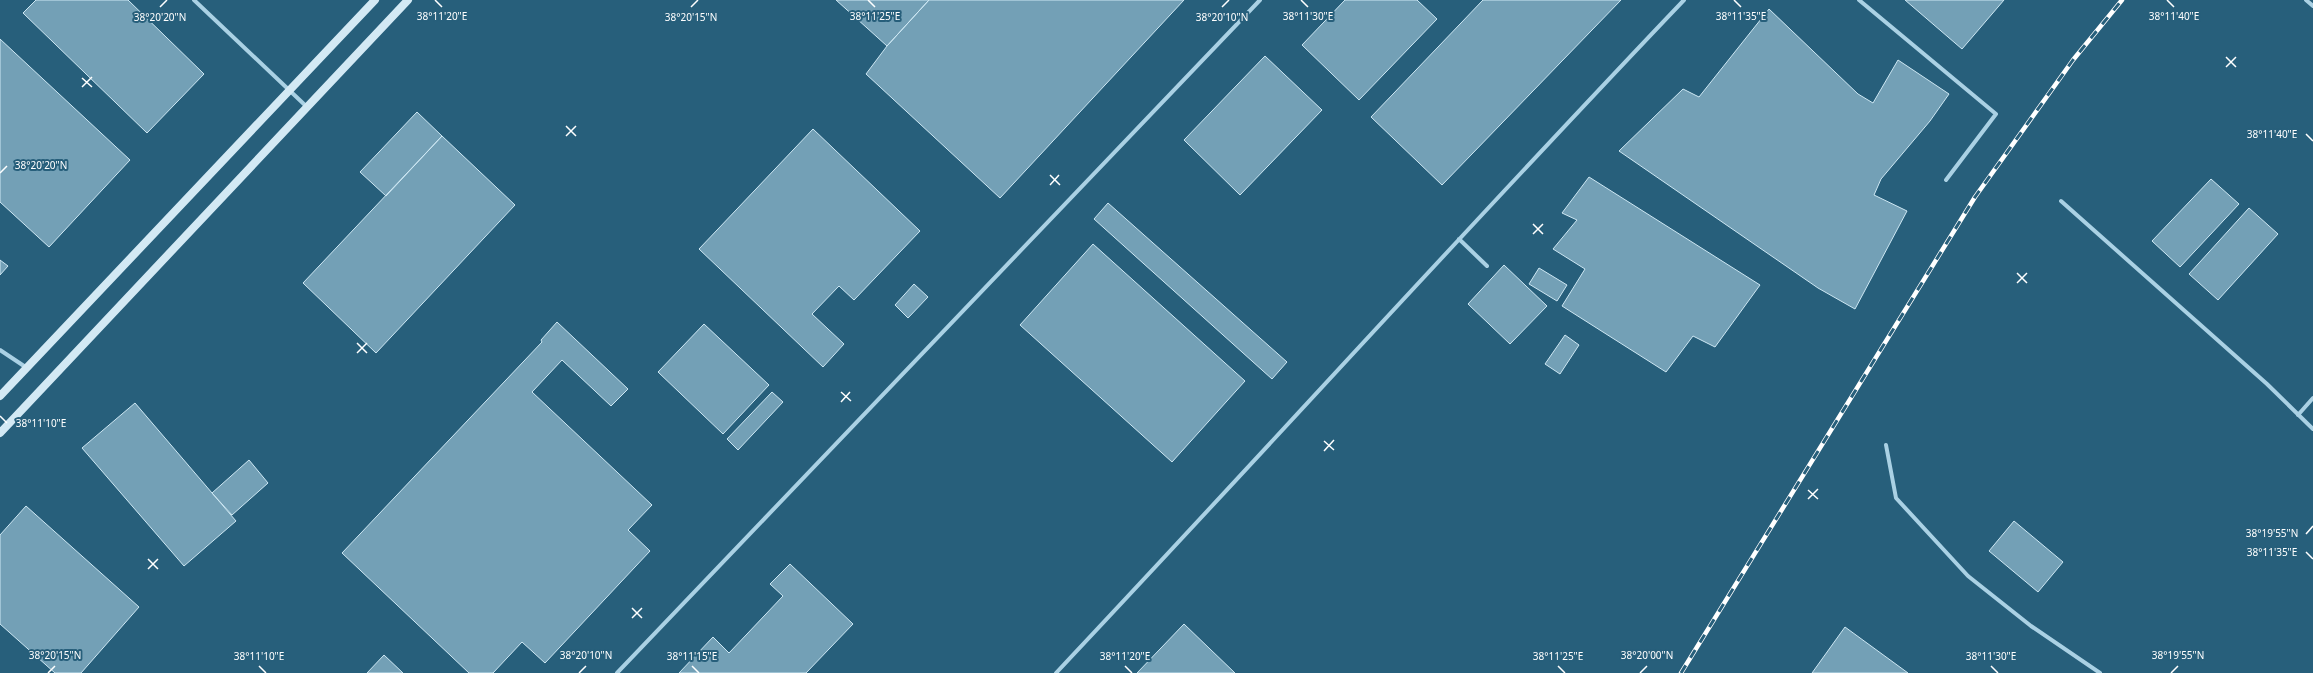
<svg xmlns="http://www.w3.org/2000/svg" width="2313" height="673" viewBox="0 0 2313 673" font-family="'Noto Sans',sans-serif">
<style>
.building{fill:#73a0b6;stroke:#cde7f3}
.lines{fill:none;stroke-linecap:round;stroke-linejoin:round}
.street{stroke:#aad1e4;stroke-width:4}
.secondary{stroke:#d3e9f4;stroke-width:8}
.rail-casing{stroke:#fff;stroke-width:4.5}
.rail{stroke:#275f7b;stroke-width:3;stroke-dasharray:9;stroke-linecap:butt}
.ticks{fill:none;stroke:#fff;stroke-width:1.5}
.ticks-label{font-size:10px;text-anchor:middle;fill:#fff;stroke:#275f7b;stroke-width:4;stroke-linejoin:round;paint-order:stroke}
</style>
<rect width="100%" height="100%" fill="#275f7b"/>
<path class="building" d="M36 0H128L204 74 147 133 23 13Z
M836 0H929L887 46Z
M929 0H1184L1000 198 866 74 887 46Z
M1345 0H1417L1437 19 1359 100 1302 45Z
M1483 0H1621L1442 185 1371 117Z
M1905 0H2004L1962 49Z
M1769 9 1858 94 1873 103 1898 60 1949 94 1930 121 1881 179 1874 195 1907 211 1855 309 1818 288 1619 151 1683 89 1699 97Z
M0 39 130 160 49 247 0 202Z
M1265 56 1322 110 1240 195 1184 140Z
M417 112 442 136 386 196 360 172Z
M813 129 920 231 854 300 839 286 812 314 844 344 823 367 699 249Z
M442 136 515 205 376 353 303 283Z
M1589 177 1760 285 1715 347 1693 336 1666 372 1562 306 1585 269 1553 249 1577 220 1562 213Z
M2211 179 2239 204 2180 267 2152 241Z
M1108 203 1287 362 1272 379 1094 219Z
M2249 208 2278 234 2218 300 2189 274Z
M1093 244 1245 381 1172 462 1020 325Z
M0 260 8 266 0 275Z
M1504 265 1547 306 1510 344 1468 304Z
M1539 268 1567 285 1557 301 1529 284Z
M914 284 928 297 908 318 895 305Z
M557 322 628 389 611 406 562 360 532 392 652 505 628 530 650 551 545 663 522 642 493 673H469L342 553 542 342 541 340Z
M704 324 769 385 723 434 658 372Z
M1565 335 1579 345 1560 374 1545 364Z
M772 392 783 402 738 450 727 439Z
M135 403 236 521 184 566 82 448Z
M249 460 268 483 232 515 212 493Z
M26 506 139 607 81 673H55L0 624V535Z
M2014 521 2063 562 2038 592 1989 551Z
M790 564 853 624 806 673H679L713 637 729 653 783 596 770 584Z
M1184 624 1235 673H1137Z
M1845 627 1908 673H1812Z
M384 655 403 673H367Z"/>
<g class="lines">
<path class="street" d="M194 0 307 107
M1859 0 1996 114 1946 180
M2306 0 2313 6
M2061 201 2267 384 2313 429
M1459 239 1487 266
M0 350 27 368
M2298 415 2313 398
M1886 445 1896 498 1968 576 2031 626 2100 673
M617 673 1260 0
M1056 673C1266 450 1472 222 1684 0"/>
<path class="secondary" d="M0 396 375 0
M0 433 408 0"/>
<defs>
<path id="rail" d="M1681 673 1975 197 2073 60 2122 0"/>
</defs>
<use href="#rail" class="rail-casing"/>
<use href="#rail" class="rail"/>
</g>
<path class="ticks" d="M435 0 442 7M868 0 875 7M1301 0 1308 7M1734 0 1741 7M2167 0 2174 7M160 7 167 0M691 7 698 0M1222 7 1229 0M2226 57 2236 67M2226 67 2236 57M82 78 92 87M82 87 92 77M566 126 576 136M2306 134 2313 141M566 136 576 126M0 173 7 166M1050 175 1060 185M1050 185 1059 175M1533 224 1543 234M1533 234 1543 224M2017 273 2027 283M2017 283 2027 273M357 343 367 353M357 353 367 343M841 392 851 401M841 402 850 392M0 416 7 423M1324 441 1334 450M1324 451 1334 440M1808 490 1818 499M1808 499 1818 489M2306 534 2313 526M2306 552 2313 559M148 559 158 569M148 569 158 559M632 608 642 618M632 618 642 608M259 666 266 673M692 666 699 673M1125 666 1132 673M1558 666 1565 673M1991 666 1998 673M48 673 55 666M579 673 586 666M1640 673 1647 666M2171 673 2178 666"/>
<g class="ticks-label">
<text x="442" y="20">38°11'20"E</text>
<text x="875" y="20">38°11'25"E</text>
<text x="1308" y="20">38°11'30"E</text>
<text x="1741" y="20">38°11'35"E</text>
<text x="2174" y="20">38°11'40"E</text>
<text x="160" y="21">38°20'20"N</text>
<text x="691" y="21">38°20'15"N</text>
<text x="1222" y="21">38°20'10"N</text>
<text x="2272" y="138">38°11'40"E</text>
<text x="41" y="169">38°20'20"N</text>
<text x="41" y="427">38°11'10"E</text>
<text x="2272" y="537">38°19'55"N</text>
<text x="2272" y="556">38°11'35"E</text>
<text x="55" y="659">38°20'15"N</text>
<text x="586" y="659">38°20'10"N</text>
<text x="1647" y="659">38°20'00"N</text>
<text x="2178" y="659">38°19'55"N</text>
<text x="259" y="660">38°11'10"E</text>
<text x="692" y="660">38°11'15"E</text>
<text x="1125" y="660">38°11'20"E</text>
<text x="1558" y="660">38°11'25"E</text>
<text x="1991" y="660">38°11'30"E</text>
</g>
</svg>
